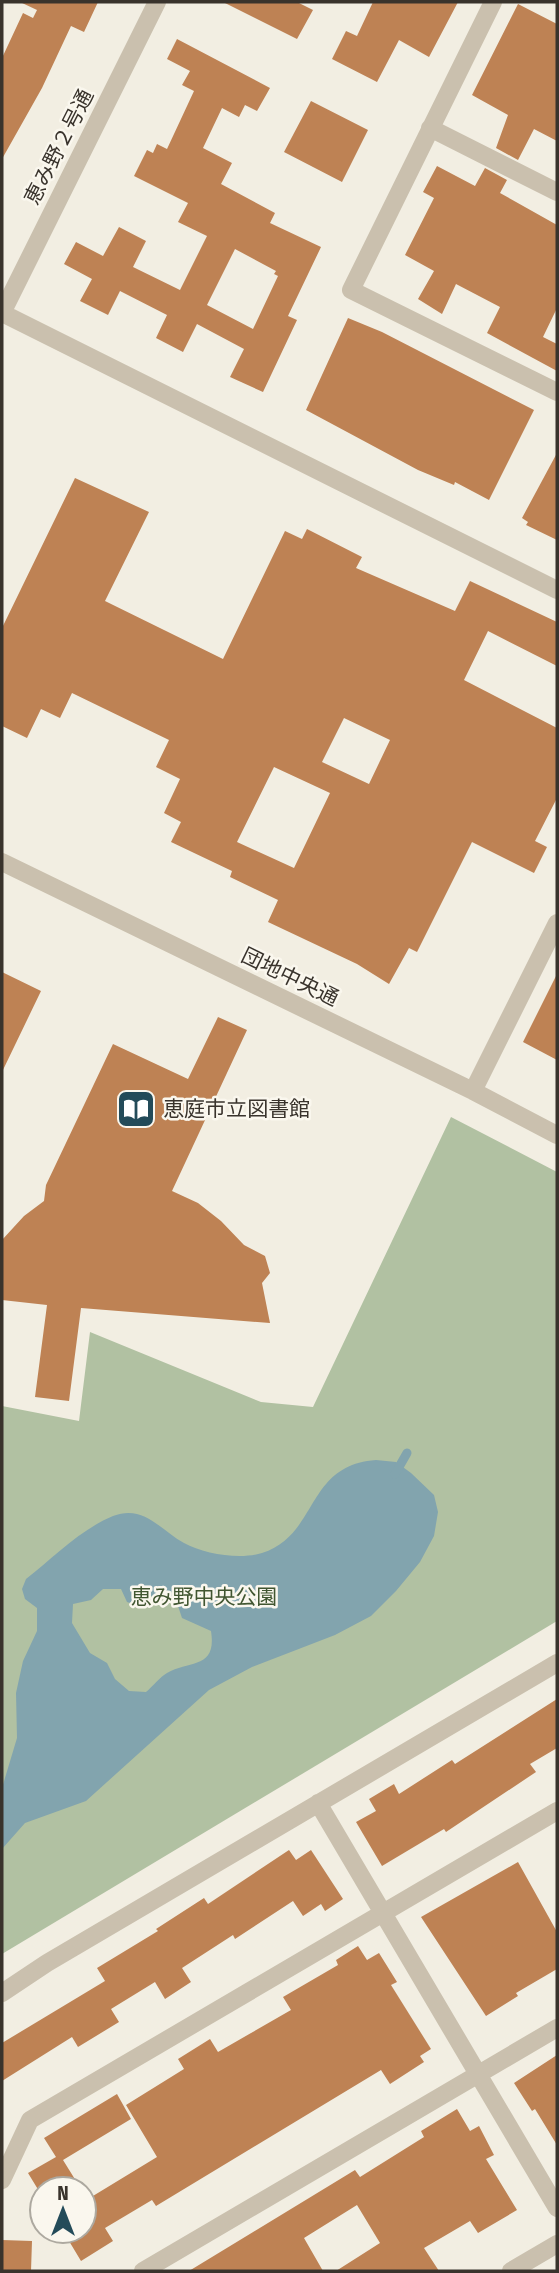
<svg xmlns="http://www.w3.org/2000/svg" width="559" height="2273" viewBox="0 0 559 2273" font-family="'Fira Sans Condensed','Noto Sans JP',sans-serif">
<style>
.green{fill:#b1c1a2}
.water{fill:#82a4ae;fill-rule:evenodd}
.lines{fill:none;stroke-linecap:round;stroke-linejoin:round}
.stream{stroke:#82a4ae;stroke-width:9}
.building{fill:#be8254;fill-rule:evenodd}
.minor{stroke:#cac0ae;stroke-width:18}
.labels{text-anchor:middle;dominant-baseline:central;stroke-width:5;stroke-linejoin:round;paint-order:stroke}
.street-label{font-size:21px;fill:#39332c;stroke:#faf7ee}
.poi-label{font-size:21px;fill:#39332c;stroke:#faf7ee;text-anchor:start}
.park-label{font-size:21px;fill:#415631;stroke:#faf7ee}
</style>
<rect width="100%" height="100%" fill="#f2eee2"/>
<path class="green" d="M451 1117 557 1172V1621L2 1954V1406L79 1421 90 1332 261 1402 313 1407Z"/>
<path class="water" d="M376 1460 396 1462 411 1473 434 1495 438 1512 434 1536 420 1562 396 1591 371 1616 335 1635 252 1667 209 1690 86 1801 25 1823 2 1849V1788L17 1738 16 1693 23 1661 37 1631V1608L25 1599 22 1589 26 1579C53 1558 81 1529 113 1516 144 1504 160 1530 184 1543 204 1554 240 1560 262 1553 319 1535 305 1465 376 1460ZM103 1589H121L127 1602 139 1606 149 1596 176 1600 182 1618 211 1631C217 1669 190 1660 167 1673 160 1677 153 1686 146 1692L129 1691 115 1679 107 1663 90 1653 72 1623 73 1604 91 1600Z"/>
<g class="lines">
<path class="stream" d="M395 1474 407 1453"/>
</g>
<path class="building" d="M20 2H98L84 32 71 26 42 88 2 159V58L23 13 33 18 37 10Z
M223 2H297L313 10 297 39Z
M373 2H458L429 57 399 40 377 82 332 59 346 31 357 36Z
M518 4 557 24V141L534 129 518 160 496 148 508 115 472 95Z
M177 39 270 88 257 111 245 105 239 117 222 108 203 148 232 163 221 184 275 213 270 223 321 247 288 316 297 320 263 392 230 377 244 349 197 324 183 352 156 338 167 315 120 291 108 315 80 301 92 279 64 264 76 242 103 256 119 227 146 241 133 267 180 290 207 236 178 222 188 203 134 176 147 150 153 153 157 144 167 149 194 91 182 85 190 71 167 59ZM235 249 276 271 274 274 278 276 253 329 207 305Z
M311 101 368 130 342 182 284 152Z
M437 166 475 186 485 168 507 180 500 193 557 225V308L543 337 557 344V371L487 333 500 307 456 284 442 314 418 299 434 271 405 255 434 198 423 192Z
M348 318 382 332 534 410 489 500 455 482 454 485 418 470 306 410Z
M557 453V540L526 525 528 522 522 518Z
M75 478 149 512 105 601 223 659 285 531 302 539 307 529 362 557 356 568 455 611 470 581 557 622V666L488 631 464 680 557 728V798L535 841 547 847 534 873 472 842 417 952 409 948 389 984 357 964 268 922 278 900 230 877 232 871 171 842 181 822 164 813 180 779 156 767 169 740 72 693 60 718 41 709 27 738 2 726V628ZM344 718 390 740 369 784 322 762ZM274 767 330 793 294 868 237 842Z
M2 972 41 991 2 1072Z
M557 974V1060L523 1042Z
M218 1017 247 1030 172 1191 198 1203 221 1221 244 1245 265 1256 270 1273 262 1283 270 1323 81 1308 69 1401 35 1397 47 1305 2 1300V1240L24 1216 44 1201 46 1185 113 1044 188 1079Z
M557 1699V1748L530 1764 536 1772 446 1832 444 1829 382 1866 356 1822 376 1811 369 1799 394 1784 399 1794 452 1760 455 1764Z
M289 1850 296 1860 311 1850 343 1899 325 1911 321 1904 303 1916 293 1901 235 1939 233 1935 182 1968 191 1982 165 1999 155 1982 111 2009 119 2022 78 2047 72 2037 2 2081V2043L105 1981 97 1968 158 1931 156 1929 204 1898 208 1904Z
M518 1862 557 1932V1969L516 1993 518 1996 486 2016 421 1917Z
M358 1946 367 1960 379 1953 397 1982 391 1985 431 2049 420 2056 424 2062 390 2084 381 2070 156 2206 152 2200 105 2228 113 2241 81 2261 63 2231H84V2193L88 2199 157 2157 126 2105 184 2069 178 2059 210 2039 218 2052 291 2010 283 1997 338 1965 336 1960Z
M557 2055V2145L535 2109 532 2111 514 2083Z
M117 2094 131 2119 63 2160 81 2189H42V2196L28 2173 56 2157 44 2138Z
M457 2109 470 2131 479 2126 494 2155 486 2159 517 2210 478 2233 470 2221 424 2248 439 2271H336L380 2243 357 2205 304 2238 323 2271H189L355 2170 360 2177 424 2137 421 2131Z
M2 2240 32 2241 31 2271H2Z"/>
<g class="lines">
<path class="minor" d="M493 2 351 290 557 392
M430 128 557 192
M2 313 557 590
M2 313 157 2
M2 862 473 1091 557 1135
M473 1091 557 923
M318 1803 557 2208
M2 1993 47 1963 557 1663
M2 2180 30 2120 557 1811
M143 2271 557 2028
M511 2271 557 2244"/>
</g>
<defs>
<symbol id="library-square" viewBox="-11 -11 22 22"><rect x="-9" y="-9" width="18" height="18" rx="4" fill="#234b59" stroke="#faf7ee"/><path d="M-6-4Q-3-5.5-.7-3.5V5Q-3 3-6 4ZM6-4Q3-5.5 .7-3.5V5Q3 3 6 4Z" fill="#fff"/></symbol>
</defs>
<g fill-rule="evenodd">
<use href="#library-square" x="114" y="1087" width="44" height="44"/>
</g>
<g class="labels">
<g class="street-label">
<text transform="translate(59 147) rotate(-63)">恵み野２号通</text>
<text transform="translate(290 977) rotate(26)">団地中央通</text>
</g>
<g class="poi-label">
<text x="163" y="1109">恵庭市立図書館</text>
</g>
<g class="park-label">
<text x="204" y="1597">恵み野中央公園</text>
</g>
</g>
<rect width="559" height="2273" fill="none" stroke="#39332c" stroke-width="7"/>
<g transform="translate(63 2210)"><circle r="33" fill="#faf7ee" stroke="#ada9a0" stroke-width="2"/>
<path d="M0-5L12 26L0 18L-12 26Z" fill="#234b59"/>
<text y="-10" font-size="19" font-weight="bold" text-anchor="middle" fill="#39332c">N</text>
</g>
</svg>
